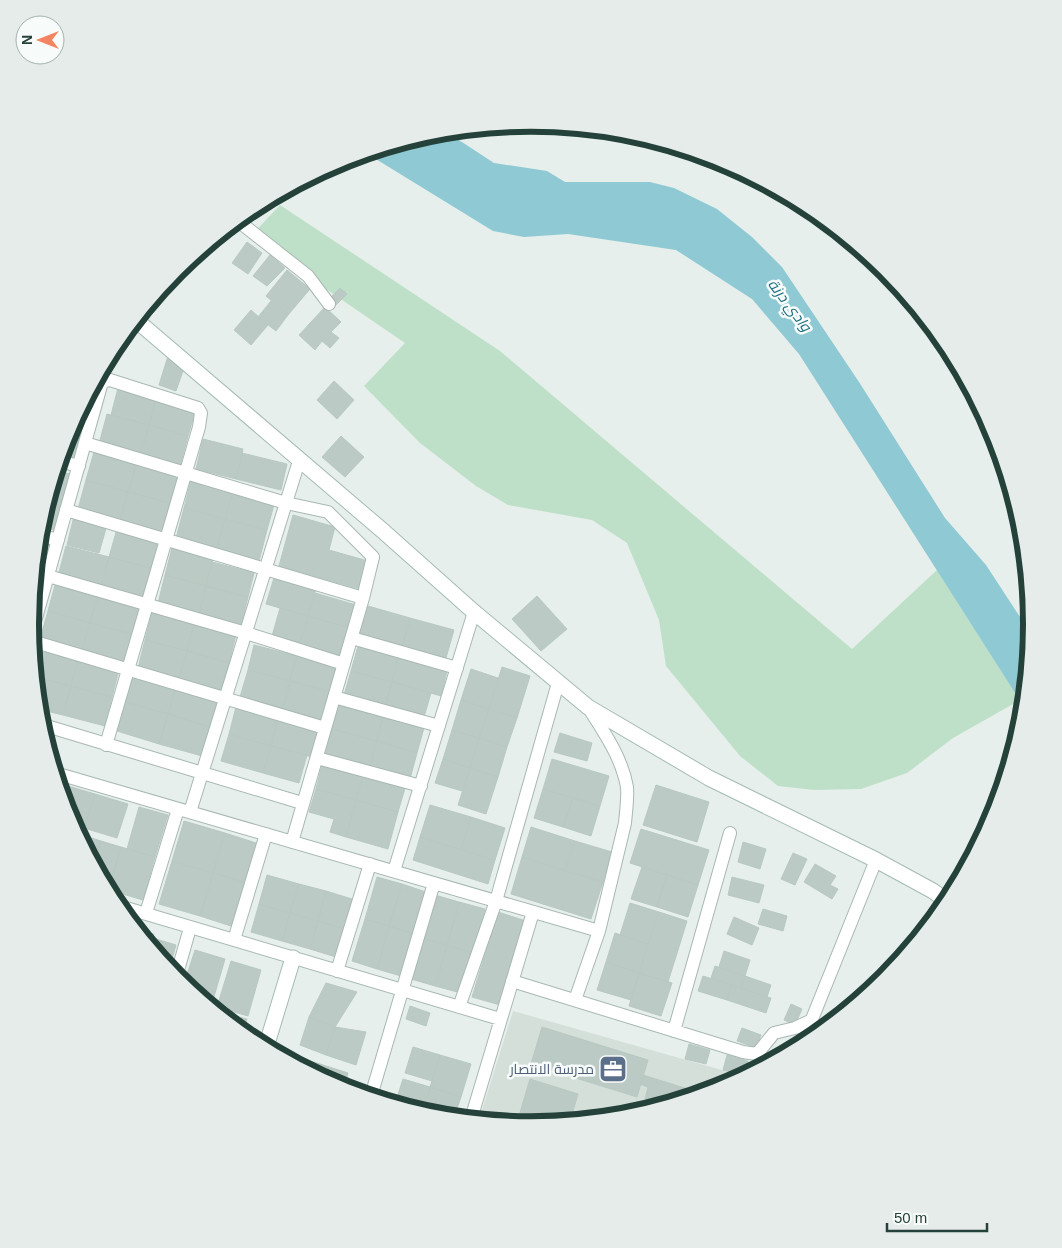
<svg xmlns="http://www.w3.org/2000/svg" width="1062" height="1248" viewBox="0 0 1062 1248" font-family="Arial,Cairo,sans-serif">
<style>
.built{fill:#d4dfda}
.green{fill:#bfe0c8}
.water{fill:#8ec9d4}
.building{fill:#bbcac4;stroke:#b8c9c2}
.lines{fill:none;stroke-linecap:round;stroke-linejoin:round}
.street-casing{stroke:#a8b8b2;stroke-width:14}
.secondary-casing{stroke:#a4bbb3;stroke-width:17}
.street{stroke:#fff;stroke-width:12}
.secondary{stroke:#fff;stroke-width:15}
.labels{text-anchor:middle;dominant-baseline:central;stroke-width:5;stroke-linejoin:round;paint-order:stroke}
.service-label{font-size:14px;fill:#4e5e75;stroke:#f7fbf9;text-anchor:end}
.water-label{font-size:15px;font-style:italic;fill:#1c6f80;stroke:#f7fbf9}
.rim{fill:none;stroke:#24423a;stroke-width:6}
</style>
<rect width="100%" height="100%" fill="#e6efeb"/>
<path class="built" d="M513 1011 743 1076 722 1087 628 1115 531 1125 479 1120Z"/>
<path class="green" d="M280 205 500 351 852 649 937 570 1020 700 953 738 907 773 861 789 814 790 778 786 740 756 666 666 659 620 627 543 592 520 508 505 476 486 420 443 364 386 405 343 250 237Z"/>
<path class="water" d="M445 131 494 163 547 171 565 182H650L674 188 717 209 752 237 782 267 859 382 945 518 986 565 1022 620 1031 637 1024 707 799 354 752 299 676 250 568 234 524 237 493 231 366 153 434 133Z"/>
<path class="building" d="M247 242 262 253 248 274 232 263Z
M270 255 285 268 267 286 253 276Z
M287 270 310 289 288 315 266 296Z
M340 288 347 294 335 306 329 299Z
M271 301 288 315 276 331 258 317Z
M325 307 341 322 331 332 339 338 330 348 322 341 315 350 299 335Z
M251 310 268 325 251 345 234 330Z
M118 342 109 367 104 365 115 345Z
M168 356 184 368 176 391 159 385Z
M334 381 354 400 337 419 317 400Z
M118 388 156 398 149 425 111 415Z
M156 398 196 409 188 436 149 425Z
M107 414 149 425 140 455 99 444Z
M76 417 86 419 74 460 61 456 68 432Z
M149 425 188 436 180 466 140 455Z
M341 436 364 457 345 477 322 457Z
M203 439 243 449 236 479 196 469Z
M94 452 136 464 128 492 86 480Z
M242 453 287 464 281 490 236 479Z
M136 464 178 476 170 503 128 492Z
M56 471 70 474 63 500 48 498Z
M86 480 128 492 120 520 78 509Z
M191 480 233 491 225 519 184 508Z
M128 492 170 503 162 532 120 520Z
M232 494 274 505 267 530 225 519Z
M48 498 63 500 54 530 40 528Z
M184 508 225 519 217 549 176 538Z
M293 515 335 527 329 550 368 561 360 589 279 566Z
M74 516 107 525 99 553 67 545Z
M225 519 267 530 259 561 217 549Z
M117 529 160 541 153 569 109 557Z
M38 539 50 542 35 571Z
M66 546 109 557 101 587 58 576Z
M172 548 213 559 206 586 165 575Z
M109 557 153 569 145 599 101 587Z
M212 562 254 573 248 597 206 586Z
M165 575 206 586 199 614 158 603Z
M274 578 316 589 308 616 266 604Z
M55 585 97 597 90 623 48 611Z
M206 586 248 597 241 625 199 614Z
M315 593 356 605 350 628 308 616Z
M537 596 567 629 541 651 512 619Z
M97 597 139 609 132 634 90 623Z
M368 606 410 618 402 646 360 634Z
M280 608 308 616 300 644 272 636Z
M48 611 90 623 82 650 40 639Z
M152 613 194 624 187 651 145 640Z
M308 616 350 628 342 656 300 644Z
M410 618 454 630 446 658 402 646Z
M90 623 132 634 125 662 82 650Z
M194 624 236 635 229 663 187 651Z
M145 640 187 651 179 679 138 668Z
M254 645 297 656 290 681 248 670Z
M358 646 398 657 392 682 351 671Z
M36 648 78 659 71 686 35 677 33 658Z
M187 651 229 663 221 690 179 679Z
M297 656 338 667 332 692 290 681Z
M398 657 447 671 441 696 392 682Z
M78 659 119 670 112 697 71 686Z
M502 667 530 676 517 718 489 709Z
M471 669 498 678 489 709 461 700Z
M248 670 290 681 283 709 240 697Z
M351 671 392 682 385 707 344 695Z
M132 676 175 689 168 714 125 702Z
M35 677 71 686 63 715 38 709Z
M290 681 332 692 324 720 283 709Z
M392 682 431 693 424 717 385 707Z
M71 686 112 697 105 726 63 715Z
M175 689 217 701 210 727 168 714Z
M461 700 489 709 479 738 452 730Z
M125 702 168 714 159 744 117 731Z
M339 704 383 716 377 741 332 729Z
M236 707 278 719 271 746 229 734Z
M489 709 517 718 507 747 479 738Z
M168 714 210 727 202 756 159 744Z
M383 716 424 728 417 753 377 741Z
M278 719 319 730 312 757 271 746Z
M332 729 377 741 369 768 325 755Z
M452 730 479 738 470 768 443 759Z
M560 733 592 743 587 761 554 752Z
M229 734 271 746 263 773 221 761Z
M479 738 507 747 498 777 470 768Z
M377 741 417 753 410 779 369 768Z
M271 746 307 755 299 783 263 773Z
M443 759 470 768 462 791 435 783Z
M552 759 609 776 600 806 543 789Z
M322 765 363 776 356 800 316 789Z
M470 768 498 777 486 814 458 805Z
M363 776 405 788 398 812 356 800Z
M58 783 95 794 84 828 73 825Z
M656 785 709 802 697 842 643 825Z
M316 789 356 800 346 837 330 832 334 819 309 812Z
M543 789 573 798 563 827 534 818Z
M95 794 128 804 117 838 84 828Z
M573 798 600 806 591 836 563 827Z
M356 800 398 812 388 849 346 837Z
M430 805 471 817 461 850 420 837Z
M139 807 168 815 155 857 127 849Z
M471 817 505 828 495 860 461 850Z
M184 821 225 833 213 873 172 861Z
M531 827 575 841 565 871 522 857Z
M641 829 709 850 698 885 630 863Z
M225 833 259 844 247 883 213 873Z
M82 835 101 841 94 864 81 839Z
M420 837 495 860 488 884 413 860Z
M101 841 121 847 109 890 94 864Z
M575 841 612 852 603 882 565 871Z
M743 842 766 849 760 869 738 862Z
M121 847 155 857 143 900 109 890Z
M793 853 807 859 795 885 781 879Z
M522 857 603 882 591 919 511 894Z
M172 861 213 873 200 916 159 904Z
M815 864 836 876 830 885 838 889 832 899 804 882Z
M642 867 667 875 657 907 631 899Z
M213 873 247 883 234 927 200 916Z
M267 875 299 884 290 913 259 904Z
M667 875 698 885 688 917 657 907Z
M377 877 402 884 389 926 365 919Z
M732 877 764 885 759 903 728 895Z
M299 884 326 891 318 921 290 913Z
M402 884 426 892 414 934 389 926Z
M326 891 352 899 344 929 318 921Z
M435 895 459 902 447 945 423 938Z
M459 902 485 909 473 953 447 945Z
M630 903 659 912 648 944 620 935Z
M259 904 290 913 282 941 251 932Z
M763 909 787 916 783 931 758 924Z
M498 912 526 921 500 1005 472 997Z
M659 912 687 921 668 982 639 973Z
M290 913 318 921 310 949 282 941Z
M734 917 759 928 752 945 727 934Z
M365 919 389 926 377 969 352 961Z
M318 921 344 929 336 957 310 949Z
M389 926 414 934 401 976 377 969Z
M140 930 154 934 153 938 176 945 169 969 139 933Z
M615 933 648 944 639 973 606 962Z
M423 938 447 945 435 986 411 979Z
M447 945 473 953 461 993 435 986Z
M195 950 225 959 213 1000 198 995 184 984Z
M724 951 750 960 745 976 719 967Z
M231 961 261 970 248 1016 217 1007Z
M606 962 639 973 631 1000 597 990Z
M715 966 745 976 741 988 711 978Z
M639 973 672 983 661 1016 629 1006Z
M703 976 731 985 727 1000 698 991Z
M745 976 771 985 767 997 741 988Z
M877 978 881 981 871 990 870 989Z
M326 983 357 992 335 1027 309 1017Z
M731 985 771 998 766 1013 727 1000Z
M791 1004 802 1009 795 1025 784 1020Z
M410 1006 430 1013 426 1026 406 1019Z
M219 1012 247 1019 243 1033 219 1013Z
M309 1017 335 1027 326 1055 300 1045Z
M335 1027 366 1032 356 1065 326 1055Z
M542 1027 648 1060 637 1097 531 1064Z
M742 1028 761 1035 756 1048 737 1041Z
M689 1044 710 1050 706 1064 685 1059Z
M413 1047 440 1055 432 1081 405 1073Z
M440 1055 471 1064 461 1097 430 1087Z
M727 1055 748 1061 745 1075 723 1070Z
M295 1056 348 1073 344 1088 293 1062Z
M643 1075 691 1090 689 1097 663 1105 645 1099 648 1087 640 1084Z
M403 1079 430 1087 423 1112 395 1104Z
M530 1079 578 1094 570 1121 544 1124 519 1116Z
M430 1087 461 1097 454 1117 423 1112Z"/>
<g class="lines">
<defs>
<path id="street" d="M237 220 308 276 329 304
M85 443 286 503 328 512 373 557 363 598 292 842
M59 461 79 466
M66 510 363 598
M39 535 58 540
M48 576 246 633 344 664
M31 636 102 382 110 380 198 408 201 413 199 427 106 745
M352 638 457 668
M32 641 325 728
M334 697 439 726
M40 724 302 803
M45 740 49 727
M317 758 421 786
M55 773 599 931
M190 812 299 461
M394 871 474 612
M116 905 500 1019
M146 913 178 809
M234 940 266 834
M337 971 370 864
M176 977 190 928
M512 981 743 1052 757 1054 774 1033 795 1028 810 1021
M575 1000 599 931 625 823C626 811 628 799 627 787 622 758 604 732 588 707
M459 1007 496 901 558 683
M674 1031 730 833
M802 1044 876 860
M371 1096 434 883
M471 1119 533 912"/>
<path id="secondary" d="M136 320 383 531 474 612 588 707 709 778 876 860 933 891 948 902
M266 1047 293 958"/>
</defs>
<use href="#street" class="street-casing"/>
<use href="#secondary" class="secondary-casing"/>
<use href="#street" class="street"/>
<use href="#secondary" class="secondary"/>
</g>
<defs>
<symbol id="office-square" viewBox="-11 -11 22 22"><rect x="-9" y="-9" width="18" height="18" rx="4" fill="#5c6f8a" stroke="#f7fbf9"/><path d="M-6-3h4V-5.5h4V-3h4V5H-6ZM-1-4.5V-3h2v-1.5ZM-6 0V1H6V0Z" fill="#fff"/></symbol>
</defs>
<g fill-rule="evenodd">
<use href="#office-square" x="597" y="1053" width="32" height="32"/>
</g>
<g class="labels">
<g class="service-label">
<text x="594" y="1069">مدرسة الانتصار</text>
</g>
<g class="water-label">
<text transform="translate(790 305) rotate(53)">وادي درنة</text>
</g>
</g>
<path d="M0 0H1062V1248H0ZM39 624a492 492 0 1 1 984 0a492 492 0 1 1-984 0Z" fill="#e6ecea" fill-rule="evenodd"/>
<path class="rim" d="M39 624a492 492 0 1 1 984 0a492 492 0 1 1-984 0Z"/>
<g transform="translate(40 40) rotate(270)"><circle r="24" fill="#f7fbf9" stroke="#a3b1ad"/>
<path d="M0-4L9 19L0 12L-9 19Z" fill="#f4845f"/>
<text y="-8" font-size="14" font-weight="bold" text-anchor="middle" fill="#24423a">N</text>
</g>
<path d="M887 1223v8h100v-8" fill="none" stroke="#24423a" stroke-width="2.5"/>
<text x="894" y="1223" font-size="15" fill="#24423a" stroke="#f7fbf9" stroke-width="4" paint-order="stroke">50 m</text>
</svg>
